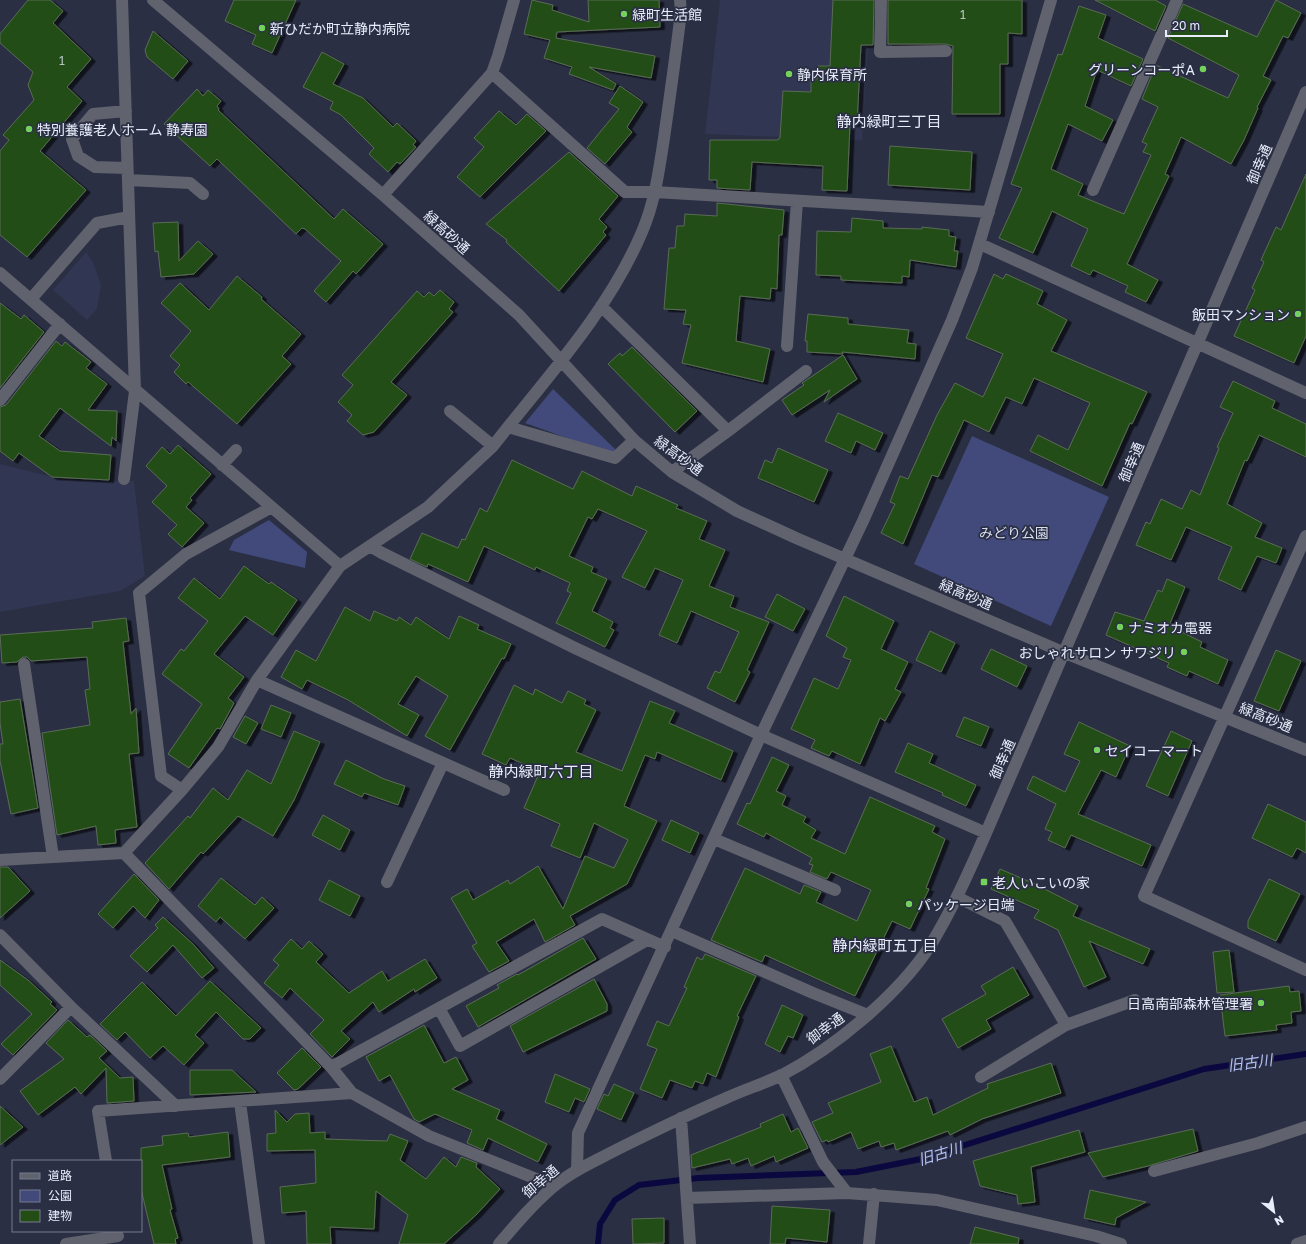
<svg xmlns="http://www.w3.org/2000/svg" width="1306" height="1244" viewBox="0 0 1306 1244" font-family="'Golos Text','Noto Sans JP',sans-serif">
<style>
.built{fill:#313652}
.green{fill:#414a7b}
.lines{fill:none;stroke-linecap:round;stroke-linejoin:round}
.stream{stroke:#0b083f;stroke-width:6}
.building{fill:#224e15;stroke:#5a6b56;filter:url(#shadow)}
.minor{stroke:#60626d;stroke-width:12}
.poi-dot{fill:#74d25c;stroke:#2a2f44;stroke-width:1.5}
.labels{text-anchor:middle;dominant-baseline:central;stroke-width:3.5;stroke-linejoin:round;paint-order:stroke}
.number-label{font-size:12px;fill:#b7c5c2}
.poi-label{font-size:14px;fill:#e9edfb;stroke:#2a2f44;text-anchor:start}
.street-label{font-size:14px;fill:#e9edfb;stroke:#2a2f44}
.park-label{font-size:14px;fill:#d9ddf0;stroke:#2a2f44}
.neighbourhood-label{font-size:15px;fill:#e9edfb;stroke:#2a2f44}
.water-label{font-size:15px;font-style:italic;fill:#b4c1f7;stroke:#2a2f44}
</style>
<defs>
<filter id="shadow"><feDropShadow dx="4.5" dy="2.5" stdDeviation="0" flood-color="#0009"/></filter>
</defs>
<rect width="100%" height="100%" fill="#2a2f44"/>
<path class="built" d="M720 0H871L862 140 705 134Z
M86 252 93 262 101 285 97 309 87 320 53 290Z
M0 464 65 480 134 481 145 576 120 591 0 612Z"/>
<path class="green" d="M553 389 616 450 612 454 525 423Z
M972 436 1109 497 1051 626 914 564Z
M269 520 307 552 305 568 229 550 234 540Z"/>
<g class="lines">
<path class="stream" d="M598 1244 600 1224 615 1200 639 1185 698 1178 856 1172 921 1159 1204 1069 1306 1054"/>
</g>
<path class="building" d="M28 0H50L63 11 53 23 91 59 67 87 82 101 40 151 86 190 27 257 0 235V151L9 140 3 135 34 100 28 85 33 72 0 43V34Z
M234 0H296L272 53 252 44 256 35 225 21Z
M532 0 553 5 552 10 589 22 588 0H659L660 27 557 32 556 38 655 56 651 78 589 67 616 84 613 90 569 74 572 67 544 58 550 40 524 34Z
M833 0H874L873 45H861L857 124H850L847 191 822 190 823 166 752 162 750 190 717 188V180H709L710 140H778L779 138H780L783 91 811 92V79H817L818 66H830Z
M888 0H1022V34L1008 33V64H1000V114H952L953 46 946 44H888Z
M1095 0H1155L1166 6 1155 31Z
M1276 0 1301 13 1288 38 1283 36 1263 76 1271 80 1257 107 1258 108 1244 140 1231 164 1181 137 1165 174 1169 176 1127 264 1158 280 1146 302 1125 292 1128 286 1093 270 1090 275 1071 266 1088 229 1052 211 1033 253 999 238 1022 188 1011 184 1058 54 1062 55 1079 6 1106 15 1098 38 1143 59 1131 86 1097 70 1085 106 1113 120 1102 141 1068 124 1051 169 1083 184 1078 195 1124 214 1151 155 1143 152 1147 144 1142 142 1158 107 1142 99 1156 65 1228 98 1239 75 1168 38 1183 4 1257 37Z
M153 31 188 61 173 79 147 57 145 50Z
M322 52 344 64 333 84 363 98 393 127 397 123 416 141 413 145 416 147 400 164 397 162 388 172 369 154 374 148 341 115 330 109 333 102 303 87Z
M620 86 643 102 627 127 632 132 605 164 587 148 619 109 609 103Z
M197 89 203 96 208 90 221 101 217 106 219 109 218 110 334 219 343 209 383 244 356 274 353 271 326 302 314 291 341 261 305 229 302 228 296 234 217 159 210 166 164 124Z
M499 111 516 125 527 114 546 131 480 197 457 177 484 147 474 138Z
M890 146 972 152 970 190 888 185Z
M569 152 618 196 599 219 607 227 603 232 606 235 559 291 506 242 507 240 486 224Z
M1306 174V336L1294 363 1234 336 1255 290 1252 288 1264 262 1261 260 1276 227 1281 230Z
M717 203 784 210 782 235H779L777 289 771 288 770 299 740 296 736 341 770 349 763 382 682 363 691 325 683 324 686 310 664 309 669 248H675L677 226H684L685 214 717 216Z
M852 218 883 221V228L922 229V227L949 230V236L956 237 954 251H958L956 267 910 260 909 277 902 276V283L841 280V276L816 275 817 231 851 232Z
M178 222 179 261 198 241 213 254 194 274 161 277 158 251 155 252 153 223Z
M994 274 1003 279 1006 274 1043 291 1037 304 1067 320 1051 351 1147 392 1132 424 1130 423 1102 486 1030 451 1038 435 1068 450 1090 403 1034 378 1022 404 1006 397 989 432 964 420 938 477 932 475 903 544 881 533 895 504 890 502 900 476 908 479 937 415 955 383 983 397 1003 354 966 338Z
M237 276 262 297 261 299 301 334 282 356 291 364 237 424 188 382 186 384 174 372 180 365 170 356 191 331 161 303 180 283 209 310Z
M440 290 454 302 449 309 453 312 391 382 407 395 374 432 363 435 347 421 352 415 338 402 353 385 342 375 417 291 424 297 429 292 434 296Z
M0 303 21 319 24 315 44 332 0 388Z
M808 314 848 318V324L909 330 907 343 916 344 915 359 842 352 843 354 807 352V341H805Z
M56 341 62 346 65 342 91 362 86 368 107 384 88 410 117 411 116 441 112 437 111 446 60 408 39 436 60 451 111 455 109 480 52 477 19 453 13 461 0 451V407L6 405Z
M632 347 697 411 675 432 608 364 620 353 622 356Z
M843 355 857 379 824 402 830 390 792 415 782 400 804 385 802 383 811 377Z
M1233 381 1275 401 1272 408 1306 424V457L1259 435 1247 461 1245 460 1227 504 1262 523 1255 537 1282 548 1276 563 1257 556 1241 590 1218 579 1232 547 1186 527 1171 560 1136 545 1146 522 1150 524 1161 499 1182 509 1191 490 1200 495 1219 448 1217 447 1233 413 1220 407Z
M838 413 883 433 875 450 856 441 851 453 825 441Z
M178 445 211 474 190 498 192 500 186 507 204 523 182 547 168 534 177 525 152 502 167 486 146 466 162 447 170 454Z
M778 448 828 470 814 502 758 478 765 460 772 463Z
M512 460 573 489 582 471 632 496 636 486 678 505 676 508 707 521 699 539 725 550 709 586 734 596 730 607 769 622 747 670 750 672 735 702 707 688 715 671 720 673 739 632 691 611 677 643 659 635 683 580 655 568 645 588 622 577 647 531 598 509 592 519 588 517 569 556 593 567 591 572 607 579 592 611 613 622 610 628 614 630 605 647 556 623 571 593 567 591 570 583 536 567 535 570 484 546 468 582 428 564 427 567 410 559 422 533 458 548 462 539 465 540 480 508 487 512Z
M244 566 269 584 271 582 297 600 273 635 245 616 214 654 244 677 228 698 234 703 220 729 217 728 189 768 168 754 202 704 162 674 181 649 184 651 208 621 178 598 194 578 220 599Z
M1167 579 1185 587 1169 626 1202 642 1200 647 1228 660 1218 684 1189 671 1187 676 1167 667 1169 663 1106 635 1115 612 1144 621 1158 590 1162 592Z
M777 594 805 609 793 631 765 617Z
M844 596 894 621 881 649 908 662 895 689 901 692 885 721 880 718 860 764 832 751 829 756 811 748 815 740 791 729 814 678 838 689 851 660 843 657 847 648 826 636Z
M345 607 370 621 374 611 397 621 399 617 411 625 416 617 449 639 459 616 479 625 477 629 511 644 504 659 502 658 450 750 425 736 448 696 416 676 398 704 419 715 407 736 348 700 307 680 302 689 281 677 296 650 316 661Z
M126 618 129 641 123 642 131 714 136 708 139 753 129 754 137 827 115 830 116 843 98 845 96 826 57 835 42 733 90 725 85 690 90 689 87 657 31 661 27 657H23L17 662 2 663 0 635 93 628 92 622Z
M930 631 955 643 941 672 916 660Z
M991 649 1027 666 1017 687 981 669Z
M1276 650 1301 661 1279 711 1254 701Z
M514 685 533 695 535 689 562 703 568 691 586 700 584 704 596 710 576 752 622 771 650 701 675 711 669 723 733 751 721 780 657 752 655 759 645 755 624 806 657 821 627 884 570 916 575 925 545 942 534 919 496 942 509 961 489 972 472 946 477 943 451 898 467 889 473 900 508 880 510 884 538 866 563 909 585 856 614 868 628 840 594 823 580 858 551 846 560 824 524 808 540 771 510 758 506 765 482 754Z
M20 699 38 808 11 814 0 761V744H3L0 723V702Z
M271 705 291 713 281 737 261 729Z
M245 716 258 723 246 744 233 737Z
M964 717 989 727 981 746 956 736Z
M1079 722 1130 746 1116 777 1101 770 1078 814 1151 845 1142 866 1071 835 1065 848 1048 840 1052 832 1045 829 1056 804 1027 789 1033 776 1065 792 1080 761 1064 754Z
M294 731 320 742 294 800 273 836 238 816 203 854 201 852 169 889 145 863 188 816 190 818 213 788 228 800 247 770 271 784Z
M1171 731 1192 741 1168 796 1146 786Z
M908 743 933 754 929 763 976 785 966 806 942 795 943 793 895 772Z
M772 757 789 765 776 791 786 796 782 805 806 817 803 822 816 830 811 838 845 854 870 797 935 826 932 832 945 839 926 888 929 889 910 929 892 921 855 996 765 955 762 962 711 940 745 868 800 894 804 885 821 892 816 902 857 921 871 890 831 872 827 879 810 872 813 865 809 864 812 858 766 833 764 837 737 824 747 803 750 804Z
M346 760 384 779 405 786 398 805 364 793 362 797 334 784Z
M1268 804 1306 822V853L1297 848 1292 857 1252 838Z
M323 815 350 830 340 850 312 835Z
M671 820 699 833 690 853 662 840Z
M0 867H8L30 891 0 918Z
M1000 869 1035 884 1078 906 1073 916 1150 949 1143 964 1089 941 1106 977 1084 987 1058 930 1034 918 1039 910 991 889Z
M134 874 159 900 145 918 133 906 113 928 98 914Z
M221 878 255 905 262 897 274 908 245 939 220 917 216 922 198 906Z
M1269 879 1300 894 1276 941 1248 928V921Z
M329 880 360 896 350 916 319 900Z
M163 917 193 944 214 968 202 978 173 945 147 972 130 956 158 928 155 925Z
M583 938 596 959 478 1027 466 1006 499 988 497 985 517 974 518 975Z
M291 939 302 949 309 941 323 954 316 962 349 993 382 971 388 981 425 959 437 978 415 992 414 989 379 1012 373 1002 341 1031 350 1039 332 1057 310 1034 324 1020 290 988 282 998 264 983 279 965 273 960Z
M1229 950 1234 992 1217 993 1213 952Z
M705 954 756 976 737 1016 739 1017 716 1077 707 1073 703 1084 695 1081 692 1088 670 1080 662 1098 640 1089 657 1049 647 1045 657 1021 669 1026 687 988 684 987 697 957 702 960Z
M0 960 28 980 52 1002 50 1004 57 1010 13 1055 1 1044 32 1014 0 985Z
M1013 967 1029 995 986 1020 991 1029 958 1048 942 1019 986 994 981 986Z
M594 979 607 1004V1011L523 1052 510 1026Z
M210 981 261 1028 250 1039H243L216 1012 195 1035 204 1043 184 1065 163 1046 150 1058 125 1032 117 1040 100 1024 142 982 176 1016Z
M1289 986 1290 992 1299 991 1301 1011 1291 1012 1292 1023 1276 1025 1277 1030 1225 1036 1220 995Z
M782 1005 803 1015 793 1038 788 1036 780 1052 765 1044Z
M68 1020 87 1037 90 1035 107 1051 99 1058 120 1078 133 1077 134 1101 107 1103 106 1068 81 1094 75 1087 38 1115 20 1091 64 1059 46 1043Z
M424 1025 444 1063 456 1057 468 1080 452 1089 500 1110 496 1119 547 1144 538 1162 488 1138 483 1150 467 1143 472 1130 435 1114 419 1122 414 1119 390 1075 379 1081 366 1057Z
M891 1046 914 1102 927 1097 933 1115 988 1088 987 1084 1051 1063 1061 1093 982 1119 950 1135 948 1131 896 1150 894 1143 881 1147 879 1141 858 1149 851 1132 828 1142 827 1140 822 1142 812 1122 833 1113 828 1103 881 1082 870 1054Z
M302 1048 321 1067 298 1089 294 1090 277 1073Z
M190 1070H232L256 1092 190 1095Z
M555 1074 590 1089 584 1102 575 1098 569 1112 545 1102Z
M614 1084 634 1093 621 1120 597 1109 604 1094 608 1096Z
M0 1106 23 1127 0 1145Z
M275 1110 287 1122 295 1114 309 1113 310 1133 325 1132V1139L387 1141 390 1134 408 1141 400 1160 426 1179 444 1157 456 1167 461 1157 477 1163 476 1167 500 1189 476 1215 444 1244H399L408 1215 376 1191 374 1229 330 1227 331 1244H307L306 1211 282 1213 280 1187 316 1183 315 1150 267 1151V1134L276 1133Z
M783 1114 791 1132 798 1128 808 1148 776 1162 774 1156 751 1166 748 1158 732 1164 730 1159 692 1168 691 1155 761 1127 760 1124Z
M1193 1129 1198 1151 1148 1166 1103 1177 1088 1153Z
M1079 1130 1085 1152 1031 1167 1035 1202 1018 1204 1017 1195 980 1186 973 1161Z
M228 1132 230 1157 162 1165 172 1209 170 1210 178 1238 175 1239 176 1244H154L141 1189V1148L163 1145 162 1136 188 1133 189 1137Z
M1090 1190 1146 1202 1116 1218 1115 1225 1084 1218Z
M772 1206 830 1210 827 1242 786 1238 785 1244H770Z
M664 1218V1243L633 1244 632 1219Z
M975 1227 1019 1238 1018 1244H970Z"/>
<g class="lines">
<path class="minor" d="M122 0 135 391 124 479
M153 0 383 195 519 315 634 440 672 472 737 511 796 538 1065 653 1306 750
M881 0 880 52 946 51
M492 73 625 192H655L989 212
M126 111 93 114 72 139 78 156 95 167 127 168
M128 180 190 183 203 194
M1093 190 1177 0
M383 195 492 73 498 56 514 0
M980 244 1306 393
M0 273 340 566
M31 299 97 223 129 217
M601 306 728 431 672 472
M787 346 797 201
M0 400 60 324
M450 411 493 446
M508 427 615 458 634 440
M728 431 806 371
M222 465 236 450
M1306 536 1144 896 1306 970
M370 546 382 553 575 648 761 735 986 833
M24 664 53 857
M257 680 504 790
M182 790 161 776 139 593 186 554 270 508
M714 839 835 890
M124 853 331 1067 352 1093 429 1136 554 1186
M0 860 124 853 182 790 218 747 257 680 340 566 428 507 493 446 508 427C557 366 611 305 642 232 655 202 659 170 664 138 670 96 676 54 681 12L680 0
M387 882 443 763
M957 897 1005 921 1066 1025
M672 931 813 993 868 1015
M0 935 71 1007 176 1106
M439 1008 460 1046 647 940
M331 1067 602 919 665 947
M781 1075 823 1162 847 1193 937 1200 1096 1236 1121 1244
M981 1077 1066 1025 1135 1000
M0 1079 71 1007
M240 1102 259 1244
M681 1118 690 1244
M106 1161 98 1111 352 1093
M577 1170 578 1133 761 735 863 521 952 320 972 268 1051 0
M1154 1171 1258 1143 1306 1127
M687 1198 847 1193
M66 1244 118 1236
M499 1244C516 1224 533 1204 553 1187 572 1171 595 1161 616 1150 652 1132 687 1115 724 1099 743 1090 763 1084 782 1075 834 1048 898 995 930 946 952 910 969 872 986 833L1306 92
M869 1244 874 1194
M1297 1244 1306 1241"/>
</g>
<g class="poi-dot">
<circle cx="624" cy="14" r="4"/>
<circle cx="262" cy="28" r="4"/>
<circle cx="1203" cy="69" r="4"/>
<circle cx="789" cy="74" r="4"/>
<circle cx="29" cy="129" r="4"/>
<circle cx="1298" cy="314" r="4"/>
<circle cx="1120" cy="627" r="4"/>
<circle cx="1184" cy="652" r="4"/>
<circle cx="1097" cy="750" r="4"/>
<rect x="980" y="878" width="8" height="8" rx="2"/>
<circle cx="909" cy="904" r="4"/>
<circle cx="1261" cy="1003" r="4"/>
</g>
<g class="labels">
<g class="number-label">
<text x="963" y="14">1</text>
<text x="62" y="60">1</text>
</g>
<g class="poi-label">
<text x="632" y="14">緑町生活館</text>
<text x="270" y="28">新ひだか町立静内病院</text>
<text x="1195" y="69" text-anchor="end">グリーンコーポA</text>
<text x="797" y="74">静内保育所</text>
<text x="37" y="129">特別養護老人ホーム 静寿園</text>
<text x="1290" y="314" text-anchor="end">飯田マンション</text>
<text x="1128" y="627">ナミオカ電器</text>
<text x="1176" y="652" text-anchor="end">おしゃれサロン サワジリ</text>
<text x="1105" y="750">セイコーマート</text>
<text x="992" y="882">老人いこいの家</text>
<text x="917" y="904">パッケージ日端</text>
<text x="1253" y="1003" text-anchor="end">日高南部森林管理署</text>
</g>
<g class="street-label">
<text transform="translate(1259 164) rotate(-67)">御幸通</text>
<text transform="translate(447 232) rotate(42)">緑高砂通</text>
<text transform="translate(679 455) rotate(36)">緑高砂通</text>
<text transform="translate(1131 462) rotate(-67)">御幸通</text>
<text transform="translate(966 594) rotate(23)">緑高砂通</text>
<text transform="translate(1266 717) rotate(22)">緑高砂通</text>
<text transform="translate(1002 759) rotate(-66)">御幸通</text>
<text transform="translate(825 1028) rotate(-36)">御幸通</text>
<text transform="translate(540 1181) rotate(-40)">御幸通</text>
</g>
<g class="park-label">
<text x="1014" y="532">みどり公園</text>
</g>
<g class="neighbourhood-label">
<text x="889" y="121">静内緑町三丁目</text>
<text x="541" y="771">静内緑町六丁目</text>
<text x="885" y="945">静内緑町五丁目</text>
</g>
<g class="water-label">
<text transform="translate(1250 1062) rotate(-8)">旧古川</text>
<text transform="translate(940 1153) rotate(-17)">旧古川</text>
</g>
</g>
<rect x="12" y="1160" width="130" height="72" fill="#2a2f44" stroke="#767b8d"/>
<rect x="20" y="1173" width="20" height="6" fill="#60626d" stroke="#767b8d"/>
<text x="48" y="1180" font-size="12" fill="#e9edfb">道路</text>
<rect x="20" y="1190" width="20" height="12" fill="#414a7b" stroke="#767b8d"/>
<text x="48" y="1200" font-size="12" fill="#e9edfb">公園</text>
<rect x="20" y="1210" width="20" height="12" fill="#224e15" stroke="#767b8d"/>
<text x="48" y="1220" font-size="12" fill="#e9edfb">建物</text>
<g transform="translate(1274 1212) rotate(150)" stroke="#2a2f44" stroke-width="3" paint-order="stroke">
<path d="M0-3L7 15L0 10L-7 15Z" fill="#e9edfb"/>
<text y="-6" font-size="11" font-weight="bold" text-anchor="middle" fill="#e9edfb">N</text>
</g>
<path d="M1166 30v6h61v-6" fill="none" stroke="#e9edfb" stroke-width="2"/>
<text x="1172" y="30" font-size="12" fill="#e9edfb" stroke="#2a2f44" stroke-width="3" paint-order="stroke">20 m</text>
</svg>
